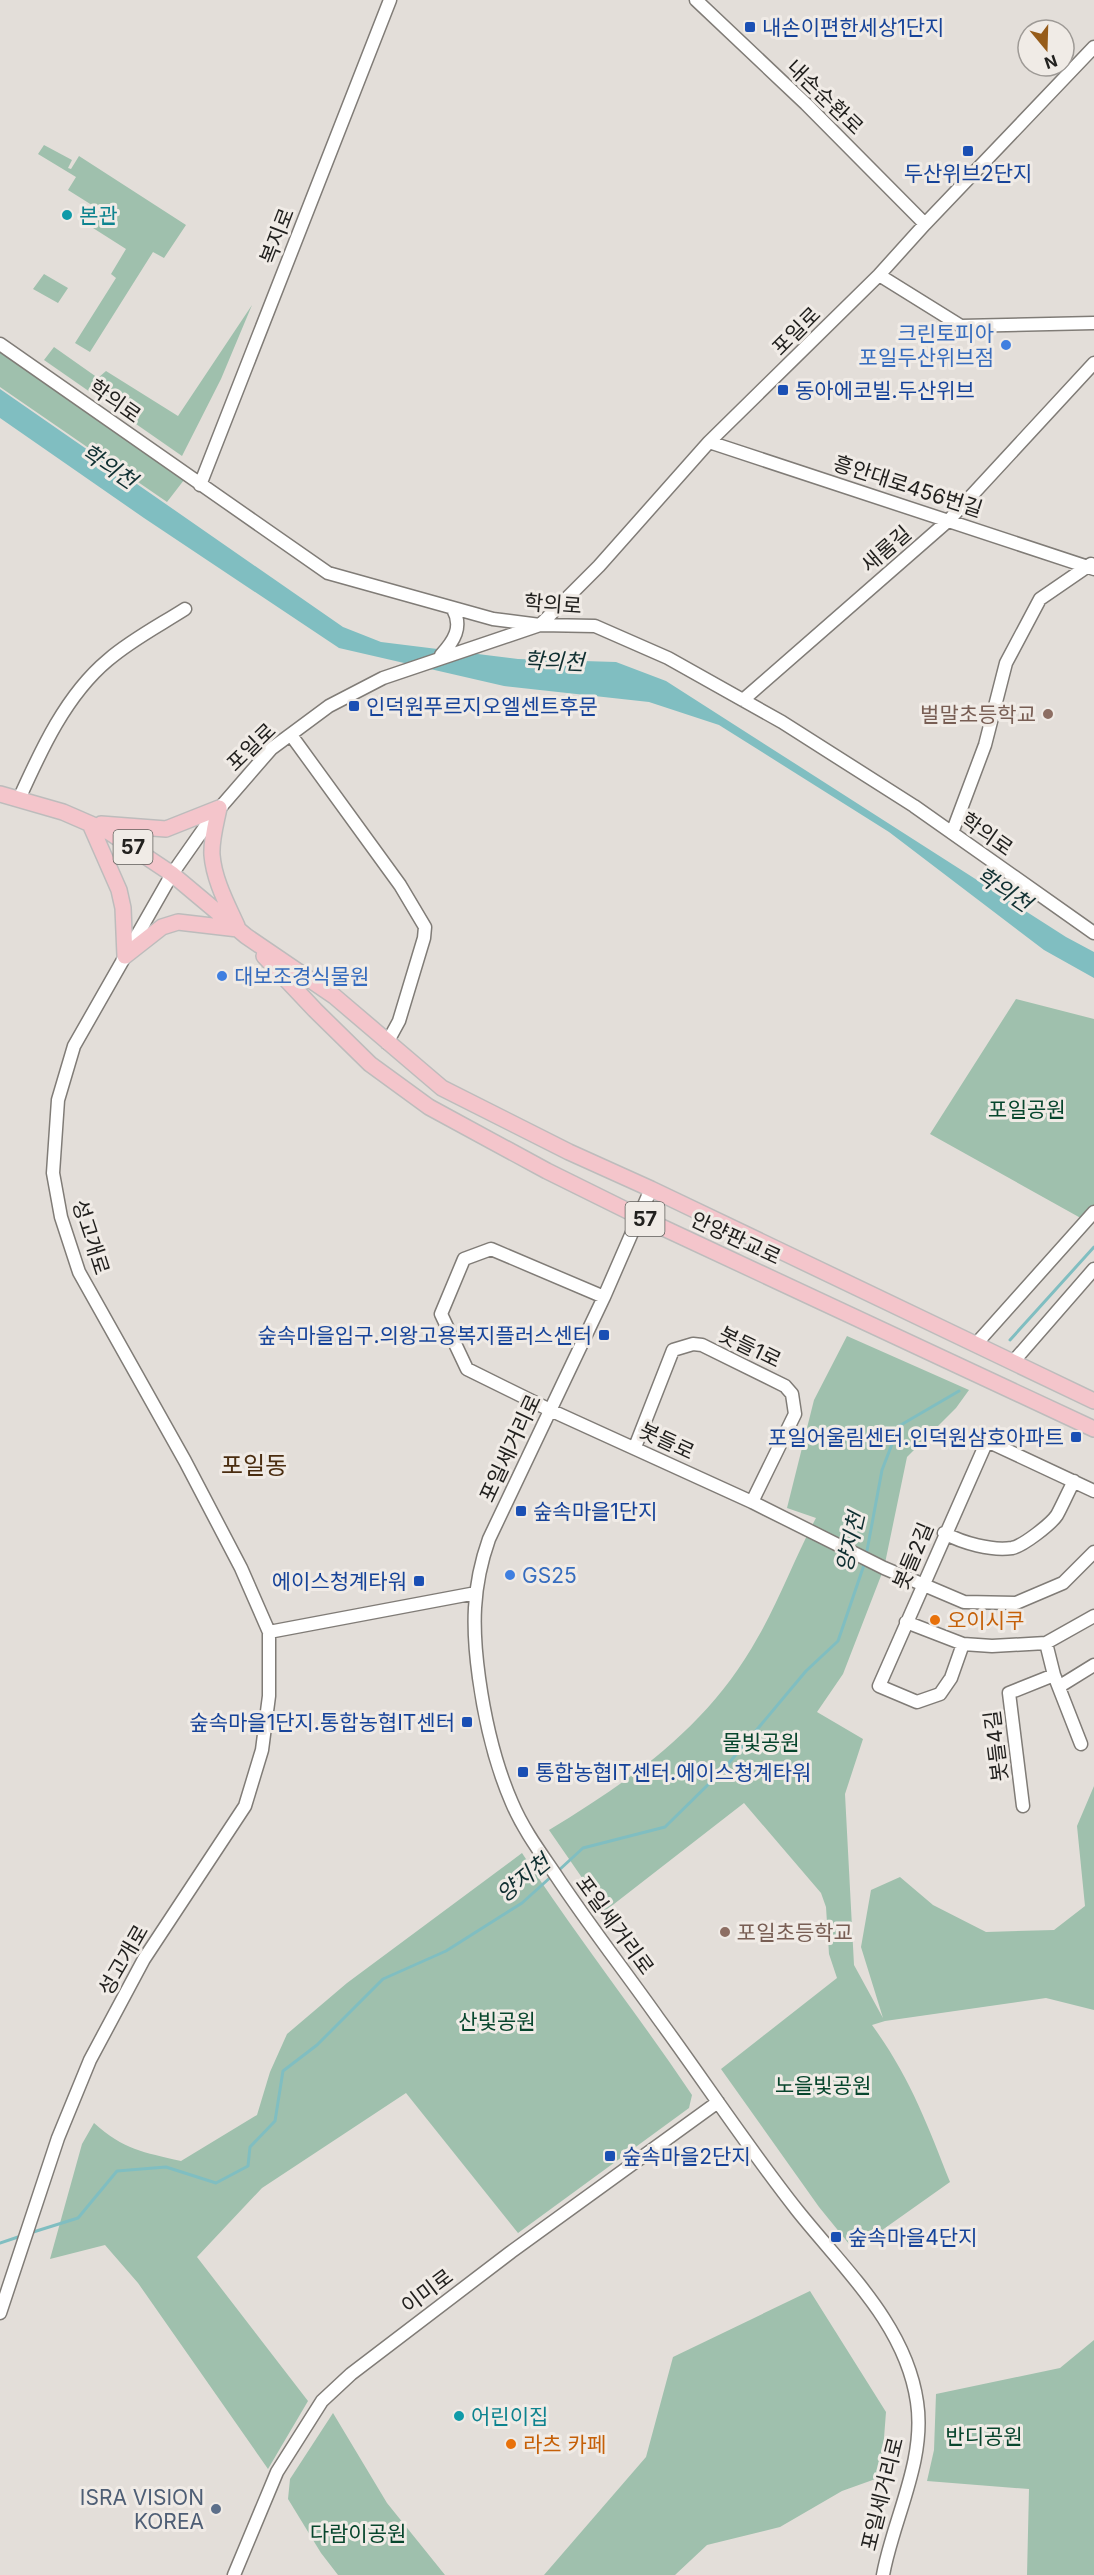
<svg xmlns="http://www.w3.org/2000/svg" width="1094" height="2575" viewBox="0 0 1094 2575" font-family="Inter,'Noto Sans KR',sans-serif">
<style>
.green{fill:#9fc0ad}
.water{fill:#80bec1}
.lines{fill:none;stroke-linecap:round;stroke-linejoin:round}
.stream{stroke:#80bec1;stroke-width:3}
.minor-casing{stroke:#807c77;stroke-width:15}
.major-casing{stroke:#bdbcbc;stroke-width:18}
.minor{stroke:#fff;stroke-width:12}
.major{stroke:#f4c5cb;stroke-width:15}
.transit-dot{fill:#1a4fb4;stroke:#f0ebe6;stroke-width:2}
.culture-dot{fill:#0f9aa8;stroke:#f0ebe6;stroke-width:2}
.shop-dot{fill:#3f7fe0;stroke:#f0ebe6;stroke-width:2}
.education-dot{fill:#8d6e63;stroke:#f0ebe6;stroke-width:2}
.food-dot{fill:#e8710a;stroke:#f0ebe6;stroke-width:2}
.service-dot{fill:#5c6f8a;stroke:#f0ebe6;stroke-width:2}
.labels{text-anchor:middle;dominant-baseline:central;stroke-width:6;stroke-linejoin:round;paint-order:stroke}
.shield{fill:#f0ebe6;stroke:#605e5b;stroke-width:1.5}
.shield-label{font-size:20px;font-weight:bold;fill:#22211f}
.transit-label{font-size:21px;fill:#164399;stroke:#f0ebe6;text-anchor:start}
.street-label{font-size:21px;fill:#22211f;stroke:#f0ebe6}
.culture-label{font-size:21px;fill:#0d838f;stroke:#f0ebe6;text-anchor:start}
.shop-label{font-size:21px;fill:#366cbe;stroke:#f0ebe6;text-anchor:start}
.education-label{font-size:21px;fill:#785e54;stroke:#f0ebe6;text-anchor:end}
.park-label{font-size:21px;fill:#07462d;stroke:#f0ebe6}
.food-label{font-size:21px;fill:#c56008;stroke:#f0ebe6;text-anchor:start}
.service-label{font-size:21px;fill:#4e5e75;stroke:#f0ebe6;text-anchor:end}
.water-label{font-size:22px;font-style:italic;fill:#0f2f31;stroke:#f0ebe6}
.quarter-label{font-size:24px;fill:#4a2d10;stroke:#f0ebe6}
</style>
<rect width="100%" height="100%" fill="#e3ded9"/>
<path class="green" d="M44 145 72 160 68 168 71 169 79 156 186 225 164 258 153 252 90 352 75 343 116 278 111 274 126 249 93 228 103 212 68 190 76 177 38 154Z
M44 274 68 288 58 303 33 289Z
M252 305 221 379 182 456 44 360 54 347 98 378 106 371 178 416Z
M0 351 184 480 167 502 0 387Z
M1016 999 1094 1019V1212L1086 1221 930 1134Z
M847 1336 969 1390 956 1408 907 1457 884 1568 843 1674 817 1712 863 1739 845 1794 854 1965 883 2018 861 1947 871 1890 900 1877 933 1905 986 1932 1054 1930 1085 1906 1077 1826 1094 1786V2010L1046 1998 885 2021 872 2025C910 2077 927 2124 950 2182L854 2250 819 2207 721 2069 837 1978 829 1954 826 1907 821 1893 744 1803 605 1911 549 1830C633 1779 709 1726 758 1637 780 1599 795 1557 816 1518L787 1508 814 1400Z
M522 1853C576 1936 637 2013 692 2095L689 2108 518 2233 406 2093 262 2188 197 2257 308 2401 268 2469 138 2283 105 2245 50 2259 82 2144 94 2123C124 2150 143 2152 181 2161L257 2115 270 2072 287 2034 347 1983Z
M810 2291 886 2412 881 2477 842 2491 780 2527 707 2545 675 2575H544L646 2457 673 2357Z
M1094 2340V2575H1027L1029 2489 927 2481 934 2450 936 2394 1060 2368Z
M333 2413 387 2503 445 2575H338L321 2553 288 2499 290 2479Z"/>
<path class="water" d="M0 389 343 627 381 642 518 659 616 662 666 681 1066 937 1094 952V978L1044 950 889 832 719 725 649 702 504 686 339 648 144 518 0 418Z"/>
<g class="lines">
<path class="stream" d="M1010 1340 1094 1247
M866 1556 882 1470 899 1426 959 1391
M558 1871 583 1848 665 1827 723 1770 806 1671 838 1641 865 1562
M30 2233 78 2218 117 2171 166 2167 216 2183 248 2166 250 2147 275 2121 283 2071 317 2045 383 1979 446 1951 522 1903 553 1875
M0 2243 21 2236"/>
<defs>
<path id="minor" d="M696 0 806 104 925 224
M879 275 961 326 1094 323
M0 344 328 573 493 619 540 625 595 626 668 658 782 722 914 806 1094 933
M709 442 1094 569
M200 485 390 0
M441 655C454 641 463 627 453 609
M743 700 949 520 1094 363
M291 735 400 885 425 927 424 938 399 1021 387 1043
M19 799C41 750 66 695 108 660 131 640 160 625 185 609
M952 833 985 745 1006 663 1040 599 1091 564
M651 1189 604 1297 489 1539C472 1587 472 1628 479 1678 485 1721 495 1764 512 1803 523 1829 540 1852 555 1874 588 1924 624 1970 658 2018 705 2082 748 2148 797 2210 844 2269 906 2325 917 2402 926 2461 893 2519 883 2575
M604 1297 491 1249 464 1259 441 1314 467 1369 550 1410 752 1502 884 1568 964 1602 1016 1603 1063 1583 1094 1552
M976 1344 1094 1212
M1013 1362 1094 1269
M635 1447 673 1350 693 1344 702 1345 785 1386 792 1394 795 1414 752 1502
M944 1533C963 1543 991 1551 1012 1548 1023 1546 1051 1524 1057 1515 1063 1504 1068 1492 1074 1481
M906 1622 963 1644 992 1646 1046 1643 1094 1616
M269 1632 476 1593
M1046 1643 1054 1675 1081 1744
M963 1644 951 1678 940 1694 917 1702 879 1686 987 1441 1094 1491
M1060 1686 1094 1665
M1023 1806 1009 1693 1054 1675
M0 2313 58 2138 90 2060 144 1959 245 1806 262 1750 269 1696V1632L241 1568 185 1461 79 1272 61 1217 53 1173 58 1100 74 1046 172 874 212 817 271 749 329 706 383 678 540 625 599 566 709 442 879 275 925 224 1094 47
M234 2575 277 2472 322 2401 351 2374 511 2252 718 2102"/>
<path id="major" d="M0 794 63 812 109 832 172 874 246 936 334 996 442 1088 569 1152 651 1189 1094 1401
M219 808C216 823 211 840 212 855 214 880 227 904 237 926
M90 824 119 890 123 908 125 956
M101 824 166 829 219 808
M125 956 162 927 178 922 238 929
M264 956 315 1010 370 1064 429 1107 547 1171 640 1217 1094 1429"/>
</defs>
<use href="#minor" class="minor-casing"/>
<use href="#major" class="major-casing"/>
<use href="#minor" class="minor"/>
<use href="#major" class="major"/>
</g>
<g class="transit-dot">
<rect x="744" y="21" width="12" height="12" rx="3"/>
<rect x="962" y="145" width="12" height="12" rx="3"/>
<rect x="777" y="384" width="12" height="12" rx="3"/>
<rect x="348" y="700" width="12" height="12" rx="3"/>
<rect x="598" y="1329" width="12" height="12" rx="3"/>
<rect x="1070" y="1431" width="12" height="12" rx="3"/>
<rect x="515" y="1505" width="12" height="12" rx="3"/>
<rect x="413" y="1575" width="12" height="12" rx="3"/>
<rect x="461" y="1716" width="12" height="12" rx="3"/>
<rect x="517" y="1766" width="12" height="12" rx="3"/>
<rect x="604" y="2150" width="12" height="12" rx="3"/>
<rect x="830" y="2231" width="12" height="12" rx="3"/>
</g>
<g class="culture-dot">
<circle cx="67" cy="215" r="6"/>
<circle cx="459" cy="2416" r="6"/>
</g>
<g class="shop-dot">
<circle cx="1006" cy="345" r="6"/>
<circle cx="222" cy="976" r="6"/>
<circle cx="510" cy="1575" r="6"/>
</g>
<g class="education-dot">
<circle cx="1048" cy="714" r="6"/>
<circle cx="725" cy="1932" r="6"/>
</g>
<g class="food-dot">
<circle cx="935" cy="1620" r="6"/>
<circle cx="511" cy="2444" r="6"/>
</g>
<circle class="service-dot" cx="216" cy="2509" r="6"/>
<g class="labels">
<g class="shield">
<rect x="113.5" y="830" width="39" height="34" rx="4.5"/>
<rect x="625.5" y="1202" width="39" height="34" rx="4.5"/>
</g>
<g class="shield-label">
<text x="133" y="847">57</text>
<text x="645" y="1219">57</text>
</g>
<g class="transit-label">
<text x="762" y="27">내손이편한세상1단지</text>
<text x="968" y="173" text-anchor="middle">두산위브2단지</text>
<text x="795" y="390">동아에코빌.두산위브</text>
<text x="366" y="706">인덕원푸르지오엘센트후문</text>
<text x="592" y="1335" text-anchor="end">숲속마을입구.의왕고용복지플러스센터</text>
<text x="1064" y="1437" text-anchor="end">포일어울림센터.인덕원삼호아파트</text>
<text x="533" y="1511">숲속마을1단지</text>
<text x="407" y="1581" text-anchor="end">에이스청계타워</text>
<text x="455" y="1722" text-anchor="end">숲속마을1단지.통합농협IT센터</text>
<text x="535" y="1772">통합농협IT센터.에이스청계타워</text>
<text x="622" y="2156">숲속마을2단지</text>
<text x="848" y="2237">숲속마을4단지</text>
</g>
<g class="street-label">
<text transform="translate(825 97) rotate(44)">내손순환로</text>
<text transform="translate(277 236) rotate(-69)">복지로</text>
<text transform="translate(796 331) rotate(-45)">포일로</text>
<text transform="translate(115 401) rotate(35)">학의로</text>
<text transform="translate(908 486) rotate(18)">흥안대로456번길</text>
<text transform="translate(886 549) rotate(-41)">새롬길</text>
<text transform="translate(553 604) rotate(4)">학의로</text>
<text transform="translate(251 747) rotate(-44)">포일로</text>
<text transform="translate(987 834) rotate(35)">학의로</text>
<text transform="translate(91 1237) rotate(72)">성고개로</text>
<text transform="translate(736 1238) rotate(25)">안양판교로</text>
<text transform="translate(750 1347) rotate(26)">봇들1로</text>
<text transform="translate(667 1441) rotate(25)">봇들로</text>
<text transform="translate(510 1448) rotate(-65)">포일세거리로</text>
<text transform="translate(913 1556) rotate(-67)">봇들2길</text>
<text transform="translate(996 1746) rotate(-97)">봇들4길</text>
<text transform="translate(615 1925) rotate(54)">포일세거리로</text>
<text transform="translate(123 1960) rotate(-60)">성고개로</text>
<text transform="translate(427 2291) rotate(-37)">이미로</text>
<text transform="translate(882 2494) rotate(-76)">포일세거리로</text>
</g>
<g class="culture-label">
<text x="79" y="215">본관</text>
<text x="471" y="2416">어린이집</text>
</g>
<g class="shop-label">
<text x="994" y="333" text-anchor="end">크린토피아<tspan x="994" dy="24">포일두산위브점</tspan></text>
<text x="234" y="976">대보조경식물원</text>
<text x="522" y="1575">GS25</text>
</g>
<g class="education-label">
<text x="1036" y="714">벌말초등학교</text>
<text x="737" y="1932" text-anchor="start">포일초등학교</text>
</g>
<g class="park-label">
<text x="1027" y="1109">포일공원</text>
<text x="761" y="1742">물빛공원</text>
<text x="497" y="2021">산빛공원</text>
<text x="823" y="2085">노을빛공원</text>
<text x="984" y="2436">반디공원</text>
<text x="358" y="2533">다람이공원</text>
</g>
<g class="food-label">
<text x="947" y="1620">오이시쿠</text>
<text x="523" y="2444">라츠 카페</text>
</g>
<g class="service-label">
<text x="204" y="2497">ISRA VISION<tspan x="204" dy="24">KOREA</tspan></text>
</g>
<g class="water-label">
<text transform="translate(109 466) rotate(34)">학의천</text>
<text transform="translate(554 661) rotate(2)">학의천</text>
<text transform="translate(1004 889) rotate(34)">학의천</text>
<text transform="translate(850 1542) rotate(-77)">양지천</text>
<text transform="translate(523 1878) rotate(-39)">양지천</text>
</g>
<g class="quarter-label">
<text x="254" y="1465">포일동</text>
</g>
</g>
<g transform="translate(1046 48) rotate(161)"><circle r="28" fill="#f0ebe6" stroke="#9e9a96" stroke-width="1.5"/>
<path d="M0-4.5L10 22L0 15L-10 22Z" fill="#965c1a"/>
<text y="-9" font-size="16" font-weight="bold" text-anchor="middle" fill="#22211f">N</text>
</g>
</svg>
